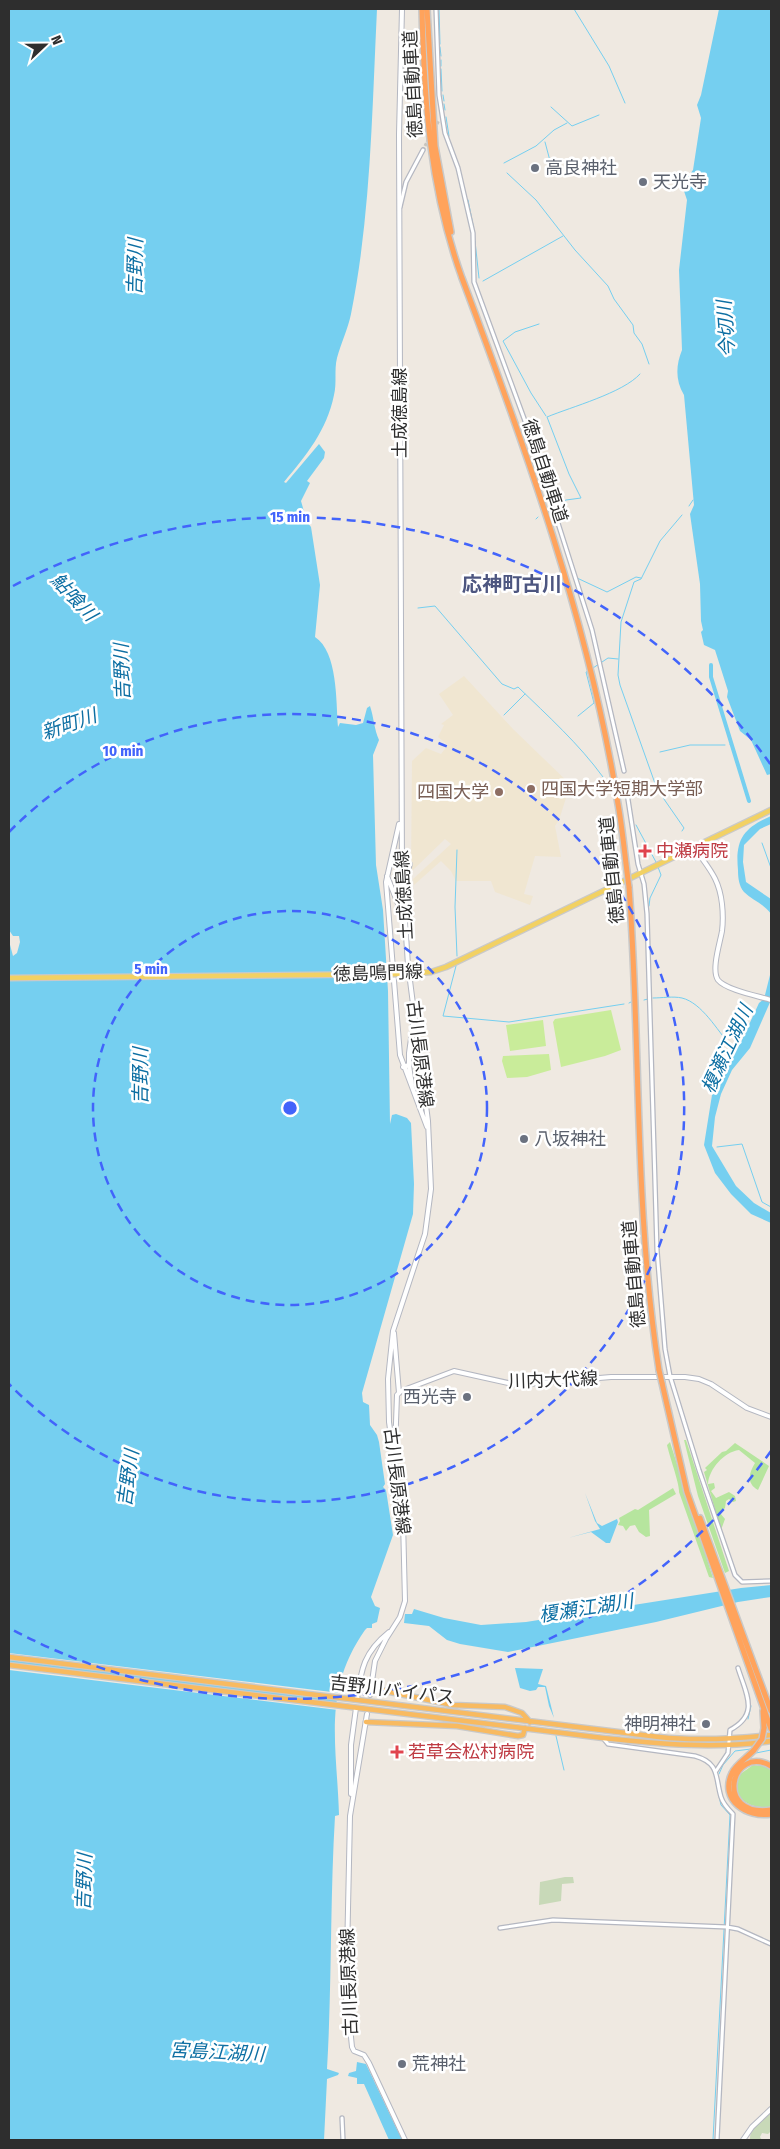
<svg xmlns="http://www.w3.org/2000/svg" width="780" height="2149" viewBox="0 0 780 2149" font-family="'Fira Sans Condensed','Noto Sans JP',sans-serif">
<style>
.education{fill:#f0e6d1}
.green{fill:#b6e59e}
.cemetery{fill:#c8d9b8}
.pitch{fill:#c9ec9a}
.water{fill:#75cff0}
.pier{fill:#efe9e1}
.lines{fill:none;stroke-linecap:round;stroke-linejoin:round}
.stream{stroke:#75cff0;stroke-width:1}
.canal{stroke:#75cff0;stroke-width:4}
.tertiary-tunnel{stroke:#c8c4bd;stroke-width:3;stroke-dasharray:3 1.5;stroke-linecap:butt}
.tertiary-casing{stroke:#b4b7c1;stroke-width:5.5}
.secondary-casing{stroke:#b4b7c1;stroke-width:6}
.primary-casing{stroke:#c9c9c9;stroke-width:7}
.trunk-casing{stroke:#c9c9c9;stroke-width:7}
.motorway-casing{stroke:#c9c9c9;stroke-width:8}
.tertiary{stroke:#fff;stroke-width:3}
.secondary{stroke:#fff;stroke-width:4}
.primary{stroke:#f2d163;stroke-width:4.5}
.trunk{stroke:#f8ba60;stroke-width:4.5}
.motorway{stroke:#ffa35c;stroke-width:5}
.primary-bridge-casing{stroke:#c9c9c9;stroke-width:7;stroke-linecap:butt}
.motorway-bridge-casing{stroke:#c9c9c9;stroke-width:8;stroke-linecap:butt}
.primary-bridge{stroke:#f2d163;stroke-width:4.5}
.motorway-bridge{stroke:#ffa35c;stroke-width:5}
.ring{fill:none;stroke:#4264fb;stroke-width:2.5;stroke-dasharray:9 6}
.worship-dot{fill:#6b7280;stroke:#fff;stroke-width:2}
.education-dot{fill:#8d6e63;stroke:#fff;stroke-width:2}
.health-dot{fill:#e0444e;stroke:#fff;stroke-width:2}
.labels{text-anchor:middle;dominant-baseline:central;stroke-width:5;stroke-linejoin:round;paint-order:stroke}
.street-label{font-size:18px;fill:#2e2e2e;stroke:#fff}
.worship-label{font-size:18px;fill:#5b616d;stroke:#fff;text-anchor:start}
.education-label{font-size:18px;fill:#785e54;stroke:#fff;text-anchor:start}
.health-label{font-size:18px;fill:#be3a42;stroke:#fff;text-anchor:start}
.water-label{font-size:19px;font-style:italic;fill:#0d6fa3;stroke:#fff}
.quarter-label{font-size:20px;font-weight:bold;fill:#4d5680;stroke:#fff}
.centre{fill:#4264fb;stroke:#fff;stroke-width:2.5}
.ring-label{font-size:15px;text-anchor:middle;font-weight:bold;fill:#4264fb;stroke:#fff;stroke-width:5;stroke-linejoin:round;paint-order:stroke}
</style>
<rect width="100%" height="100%" fill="#efe9e1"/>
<path class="education" d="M464 676 513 729 572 786 566 798 559 820 555 826 561 857 535 856 524 894 533 896 530 905 495 892 491 881H456L451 871 441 861 414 885 413 879 451 844 445 839 411 872 412 761 426 748 441 754 448 745 438 737 444 725 441 724 453 715 439 694Z"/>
<path class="green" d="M686 1440 729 1571 725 1573 698 1496 684 1440Z
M670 1442 713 1578 709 1577 679 1492C680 1485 669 1455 667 1445Z
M735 1443 769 1466 758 1490C746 1483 749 1473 755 1463L739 1450C724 1452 709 1469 708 1484L714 1483 715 1488 711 1491 716 1498 729 1492 735 1496 736 1501 733 1502 729 1499 726 1501 725 1508 720 1513 725 1519 721 1530 704 1472 707 1470 705 1468 722 1452 726 1451Z
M673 1488 676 1494 649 1510 650 1536 646 1537 639 1532 635 1525 630 1526 626 1531 623 1526 618 1525 620 1521 619 1518 635 1509 638 1510Z
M753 1765 765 1766 771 1770V1807C750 1809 730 1799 739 1775Z"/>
<path class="cemetery" d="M565 1877H573L574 1883 562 1884 561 1901 539 1905 540 1882Z
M771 2112V2131L768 2134 762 2133 760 2137 762 2140H750C749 2128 762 2119 771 2112Z"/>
<path class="pitch" d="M611 1010 621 1050 605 1056 561 1067 553 1022 555 1019Z
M543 1020 546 1046 510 1051 506 1025Z
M549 1054 551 1070 527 1077 507 1078 502 1061 503 1056Z"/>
<path class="water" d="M9 9H377C372 111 371 214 351 314 348 329 341 343 337 358 334 370 337 383 334 395 327 430 306 456 284 482L286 483 319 444 325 452 324 458 307 481 310 483 301 501 307 522 311 527 320 585 315 637C338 652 336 701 338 727L340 723 356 725 363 723 367 708 370 706C374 718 374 729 379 740L373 755 376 865 383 910 388 991 390 1124 392 1115 396 1114 407 1118 411 1123 414 1184 413 1214 362 1393 363 1402 369 1405 370 1425 377 1435 379 1442 385 1484 383 1487 386 1490 393 1535 371 1597 375 1606 380 1608 377 1622 372 1624V1628H367L365 1630C322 1691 337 1745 339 1815L335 1816C330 1900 332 1984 327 2069L339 2073 338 2075 327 2079 324 2140H9V941L13 956 17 953 20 942 19 936H13L9 930Z
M719 9H771V774L767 775 751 740 740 731 727 697 728 691 715 650 704 645 701 632 703 630 701 621 700 584 690 514 694 505 684 395C675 380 676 365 682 350L679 270 687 200 684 191 685 181 693 170 701 118 697 105 701 95Z
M771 816V824L760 829 744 845 743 862 746 882 771 899V914C763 903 752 900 744 892 739 886 738 878 738 870 735 839 744 828 771 816Z
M771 971V1000L750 1048 732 1070 721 1094 715 1117 712 1146 736 1186 754 1203 771 1213V1223L751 1214 731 1194 715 1173 704 1145 712 1095 732 1054 741 1042 759 1003 764 999Z
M585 1493 597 1523 602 1526 617 1519 618 1522 610 1543H606L591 1532 568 1538 600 1529 595 1521Z
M771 1585V1597L738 1602 656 1622 508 1652 460 1644 447 1640 429 1626 404 1623 405 1614H412L414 1609 444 1618 481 1625 526 1622 741 1588Z
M515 1668 543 1669 538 1684 546 1686 554 1718 549 1706 545 1687H538L536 1690 530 1691 520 1688Z
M357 2062 366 2064 402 2140H389L364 2084H357V2078L348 2076 349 2073 356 2071Z"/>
<path class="pier" d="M9 1653 340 1693 339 1700 9 1660Z
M9 1663 339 1703 338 1710 9 1670Z"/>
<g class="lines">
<path class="stream" d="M439 9 440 44
M574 9 609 66 625 103
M440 47 441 56
M441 60V66
M441 69 442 91
M443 95 444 101
M444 104 445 110
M551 107 572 126 599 115
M446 117 449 136
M450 142 455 155
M545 142 553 172
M504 163 536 146 554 130 567 123
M507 173 536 200 575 250 608 286 614 299 633 325 634 333 642 344 649 364
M468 200 473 225
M475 241 479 278
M483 281 563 236
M539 324 515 332 503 341 531 393 546 416
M558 504 566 500 581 498 569 474 547 417C571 407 623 393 640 374
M689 506 693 500
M536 519 538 517
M577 578 607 592 636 577 641 578
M418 608 435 606 502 684 514 689 518 687C548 716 579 744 603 777
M593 668 608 658 618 659
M504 715 525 694
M578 716 594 703 586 672 589 671
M730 745 731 746
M660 752 690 745H725
M636 825 656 862
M682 831 684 828 657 789 620 685 618 675 621 622 634 582 641 579 660 541 682 515
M762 843 771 868
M649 906 650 898 661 875 658 867
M457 956 455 907 457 850
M456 966 443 1016 509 1022 624 1004
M653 998C662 998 673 996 682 998 702 1003 717 1030 730 1045
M644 1000 648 999
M629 1003 631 1002
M717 1147 742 1144 762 1202 771 1207
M748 1719 751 1706
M556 1736 564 1770
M756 1753 771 1750
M719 1774 723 1765 735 1751 751 1749
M713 2140 730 1815 721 1805 716 1783"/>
<path class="canal" d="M711 665V677L749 801"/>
<path class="tertiary-tunnel" d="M435 128 439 120
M423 150 429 138"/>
<defs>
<path id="tertiary" d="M436 9 439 95 445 133 458 168 473 233 474 282 529 432 592 630 624 771
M400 207 406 182 423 150
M627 793 638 864 644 884 647 914 657 1250 665 1349 670 1376 699 1470 735 1575 742 1582 771 1581
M404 893 410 864
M603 1738 608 1744 695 1756C720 1763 715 1777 721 1797 723 1804 728 1809 733 1814L717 2140
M716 1771 728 1753 730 1730C760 1714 746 1694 738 1668
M500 1928 553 1920 727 1927 738 1929 771 1944
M342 2118 343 2140"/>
<path id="secondary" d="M399 824 386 882 400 1055 427 1127
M694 847C708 868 719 877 722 904 723 913 723 923 722 931 720 943 711 970 718 980 726 990 758 996 771 1000
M387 876 404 919
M409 1065 412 1085
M403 1067 409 1065V1053L414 1017
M394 1333 399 1393
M395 1450 397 1395 401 1391 454 1371 517 1385 611 1377H685L699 1379 711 1384 747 1408 771 1417
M370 1695 375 1661 386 1639 400 1617 405 1601 403 1520 389 1422 388 1379 393 1331 425 1234 431 1189 428 1121 408 965 402 875 399 134 402 9
M357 1699C361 1669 364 1652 389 1632
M367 1714 350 1816 346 2002 348 2007 352 2047 354 2051 364 2055 369 2063 405 2140
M351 1794V1745L356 1708
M743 2140 752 2127 771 2109"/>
<path id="primary" d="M403 974 431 972 446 967 771 810"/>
<path id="trunk" d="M9 1657 659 1737C697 1741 734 1739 771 1735
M9 1665 603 1738C659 1744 715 1749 771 1741
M371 1688 453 1705 505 1707 522 1713 530 1722
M366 1722 457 1726 518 1736 523 1735 525 1728"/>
<path id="motorway" d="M422 9C424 102 430 189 462 278
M427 9 435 146 451 232
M629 887C641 1048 634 1210 659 1370
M662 1383 687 1492 771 1729
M700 1518 771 1711
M763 1711 764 1728
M754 1750C747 1758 736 1764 732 1773 719 1800 747 1818 771 1814
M771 1766C731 1743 713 1818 771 1810"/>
</defs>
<use href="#tertiary" class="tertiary-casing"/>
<use href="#secondary" class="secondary-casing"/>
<use href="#primary" class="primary-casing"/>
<use href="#trunk" class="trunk-casing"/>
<use href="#motorway" class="motorway-casing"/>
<use href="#tertiary" class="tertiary"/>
<use href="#secondary" class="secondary"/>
<use href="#primary" class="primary"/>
<use href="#trunk" class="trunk"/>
<use href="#motorway" class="motorway"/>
<defs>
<path id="primary-bridge" d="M9 978 403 974"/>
<path id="motorway-bridge" d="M462 278C526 449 589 623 618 804 623 832 625 859 629 887
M659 1370 662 1383
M754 1750 762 1739 764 1728"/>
</defs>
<use href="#primary-bridge" class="primary-bridge-casing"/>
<use href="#motorway-bridge" class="motorway-bridge-casing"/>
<use href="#primary-bridge" class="primary-bridge"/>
<use href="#motorway-bridge" class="motorway-bridge"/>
</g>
<g class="ring">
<circle cx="290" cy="1108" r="197"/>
<path d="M9 832A394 394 0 1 1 9 1384"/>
<path d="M771 1451A591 591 0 0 1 13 1630M13 586A591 591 0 0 1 771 765"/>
</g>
<g class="worship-dot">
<circle cx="535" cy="168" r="5"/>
<circle cx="643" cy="182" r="5"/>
<circle cx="524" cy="1139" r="5"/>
<circle cx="467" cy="1397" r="5"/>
<circle cx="706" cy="1724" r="5"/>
<circle cx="402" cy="2064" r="5"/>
</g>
<g class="education-dot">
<circle cx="531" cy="789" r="5"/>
<circle cx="499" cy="792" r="5"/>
</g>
<g class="health-dot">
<path d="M642.5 843.5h5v5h5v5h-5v5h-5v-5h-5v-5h5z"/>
<path d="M394.5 1744.5h5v5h5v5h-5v5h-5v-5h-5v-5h5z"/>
</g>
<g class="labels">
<g class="street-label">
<text transform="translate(413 84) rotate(-93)">徳島自動車道</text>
<text transform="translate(400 413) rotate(-90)">土成徳島線</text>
<text transform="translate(545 471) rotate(72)">徳島自動車道</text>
<text transform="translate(612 870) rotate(-96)">徳島自動車道</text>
<text transform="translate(404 895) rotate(-93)">土成徳島線</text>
<text transform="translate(378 973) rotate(-2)">徳島鳴門線</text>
<text transform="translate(420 1054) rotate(83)">古川長原港線</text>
<text transform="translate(634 1274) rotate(-95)">徳島自動車道</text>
<text transform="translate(553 1380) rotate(-2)">川内大代線</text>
<text transform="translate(397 1481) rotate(83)">古川長原港線</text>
<text transform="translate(392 1690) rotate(7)">吉野川バイパス</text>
<text transform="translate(349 1982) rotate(-92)">古川長原港線</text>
</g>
<g class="worship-label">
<text x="545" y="168">高良神社</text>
<text x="653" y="182">天光寺</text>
<text x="534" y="1139">八坂神社</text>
<text x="457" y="1397" text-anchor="end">西光寺</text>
<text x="696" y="1724" text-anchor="end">神明神社</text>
<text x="412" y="2064">荒神社</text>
</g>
<g class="education-label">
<text x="541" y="789">四国大学短期大学部</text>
<text x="489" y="792" text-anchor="end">四国大学</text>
</g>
<g class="health-label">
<text x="656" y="851">中瀬病院</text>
<text x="408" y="1752">若草会松村病院</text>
</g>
<g class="water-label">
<text transform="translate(135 267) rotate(-89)">吉野川</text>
<text transform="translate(726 329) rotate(-94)">今切川</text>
<text transform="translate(74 597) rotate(47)">鮎喰川</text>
<text transform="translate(122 672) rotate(-92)">吉野川</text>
<text transform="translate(69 724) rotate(-19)">新町川</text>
<text transform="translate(727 1049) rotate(-65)">榎瀬江湖川</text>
<text transform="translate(140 1076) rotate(-90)">吉野川</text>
<text transform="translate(128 1478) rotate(-82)">吉野川</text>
<text transform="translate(586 1608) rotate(-9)">榎瀬江湖川</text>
<text transform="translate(84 1882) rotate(-88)">吉野川</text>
<text transform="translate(217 2052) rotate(3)">宮島江湖川</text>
</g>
<g class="quarter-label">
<text x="512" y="584">応神町古川</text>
</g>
</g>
<circle cx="290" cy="1108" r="8" class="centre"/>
<g class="ring-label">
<text x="290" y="522">15 min</text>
<text x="123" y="756">10 min</text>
<text x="151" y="974">5 min</text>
</g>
<rect width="780" height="2149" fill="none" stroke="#2e2e2e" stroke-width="20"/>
<g transform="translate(45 45) rotate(68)" stroke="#ffffff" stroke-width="4" paint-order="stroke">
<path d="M0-4L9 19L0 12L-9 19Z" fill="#2e2e2e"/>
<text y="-8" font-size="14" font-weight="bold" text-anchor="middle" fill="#2e2e2e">N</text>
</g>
</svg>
